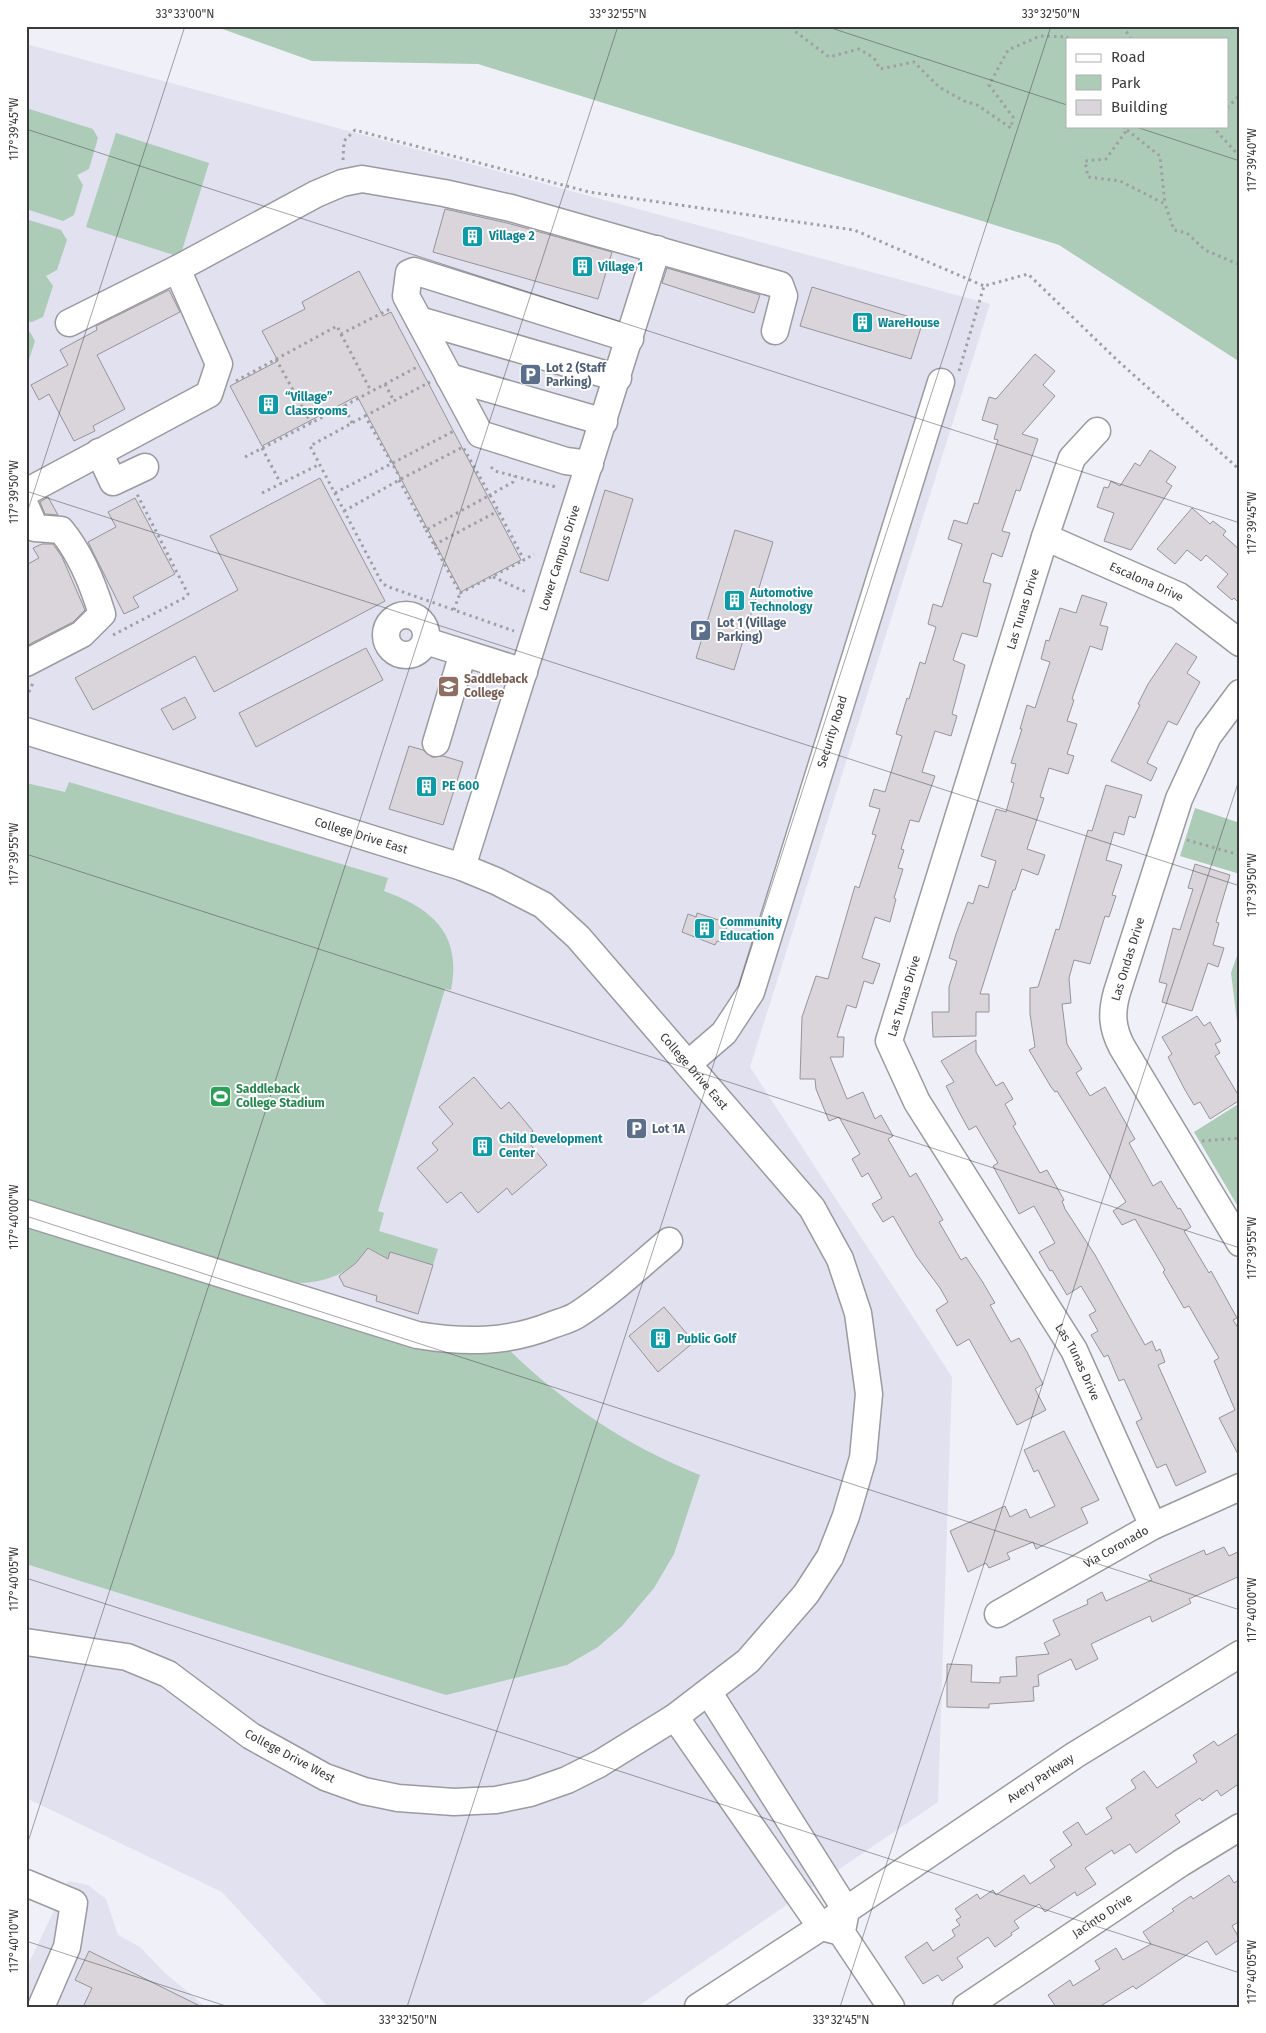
<svg xmlns="http://www.w3.org/2000/svg" width="1266" height="2033" viewBox="0 0 1266 2033" font-family="'Fira Sans',sans-serif">
<style>
.built{fill:#e1e1f0}
.green{fill:#acccb7;fill-rule:evenodd}
.building{fill:#d9d5db;stroke:#979399}
.lines{fill:none;stroke-linecap:round;stroke-linejoin:round}
.minor-casing{stroke:#9a9aa1;stroke-width:29}
.path{stroke:#9f9fa5;stroke-width:3;stroke-dasharray:2.5 4;stroke-linecap:butt}
.minor{stroke:#fff;stroke-width:26}
.ticks{fill:none;stroke:#3a3a3d;stroke-width:1;stroke-opacity:0.45}
.labels{text-anchor:middle;dominant-baseline:central;stroke-width:4;stroke-linejoin:round;paint-order:stroke}
.culture-label{font-size:12px;font-weight:bold;fill:#0d838f;stroke:#fff;text-anchor:start}
.service-label{font-size:12px;font-weight:bold;fill:#4e5e75;stroke:#fff;text-anchor:start}
.street-label{font-size:12px;fill:#3a3a3d;stroke:#fff}
.education-label{font-size:12px;font-weight:bold;fill:#785e54;stroke:#fff;text-anchor:start}
.leisure-label{font-size:12px;font-weight:bold;fill:#27864d;stroke:#fff;text-anchor:start}
.neatline{fill:none;stroke:#3a3a3d;stroke-width:2}
.ticks-label{font-size:12px;text-anchor:middle;fill:#3a3a3d}
</style>
<rect width="100%" height="100%" fill="#f0f0f8"/>
<path class="built" d="M26 44 990 304 750 1067 952 1377 938 1802 637 2007H328L222 1892 26 1798Z
M68 1881 88 1885 106 1899 118 1935 140 1947 165 1973 206 2007H26V1969Z"/>
<path class="green" d="M214 26H1240V362L1059 245 478 64 312 61ZM1067 39H1227V126H1067Z
M26 108 93 129 98 138 89 169 77 175 83 185 74 215 63 221 26 209Z
M116 133 209 163 180 257 86 227Z
M26 219 61 230 67 240 57 270 46 276 53 286 43 317 32 322 26 321Z
M26 330 30 332 35 341 26 369Z
M69 782 388 878 384 891C433 909 462 934 451 990L445 989 378 1211 384 1213 379 1231 438 1249 433 1265 388 1259 369 1248C351 1273 327 1283 296 1283L26 1201V783L65 792Z
M1195 808 1240 823V874L1180 856Z
M1240 947V1045L1231 973Z
M1240 1103V1210L1194 1132Z
M26 1223 507 1348C565 1404 625 1445 700 1475L674 1554 654 1588 622 1626 598 1647 567 1665 446 1695 26 1564Z"/>
<path class="building" d="M445 209 507 223 612 252 598 299 433 252Z
M667 268 760 295 754 313 662 283Z
M359 271 383 316 391 312 521 560 461 592 357 396 262 446 230 386 278 361 262 331 305 309 302 302Z
M812 287 923 321 911 359 800 326Z
M169 290 180 312 97 355 125 409 93 426 95 431 74 441 49 394 39 400 31 385 68 365 60 350 97 330 96 326Z
M1035 354 1055 371 1043 385 1055 396 1022 434 1038 439 1020 491 1016 490 1002 531 1010 533 1002 557 992 553 983 582 991 584 977 637 962 633 953 660 965 665 952 714 957 716 951 736 935 731 922 772 935 776 919 822 910 820 901 849 904 850 898 868 903 869 894 898 896 899 890 922 875 917 862 958 880 964 873 984 864 981 856 1008 847 1005 837 1037H844L843 1057H830L847 1099 863 1092 875 1119 881 1115 893 1136 888 1139 910 1177 916 1173 943 1220 939 1222 961 1260 966 1257 982 1281 995 1303 990 1305 1011 1342 1019 1338 1027 1352 1043 1384 1035 1389 1046 1410 1017 1425 969 1339 957 1346 936 1310 948 1302 940 1288 917 1257 893 1216 883 1222 872 1204 882 1198 868 1173 862 1177 852 1159 860 1154 839 1117 829 1121 816 1089 815 1079H800L802 1017 816 976 828 979 855 886 859 888 876 835 872 834 880 809 869 806 874 789 885 792 902 736 896 734 907 698 909 699 920 662 925 664 936 627 928 624 933 604 942 607 962 544 948 539 954 520 967 524 974 503 978 504 998 440 994 439 998 425 982 420 989 397 996 399Z
M1150 450 1176 467 1166 482 1172 486 1131 550 1104 541 1114 513 1097 507 1104 487 1108 488 1111 481 1120 486 1135 463 1140 466Z
M320 478 385 601 214 692 195 656 93 710 75 678 238 590 210 536Z
M605 490 633 499 608 581 580 572Z
M48 497 58 515 45 514 40 502Z
M135 498 175 574 133 597 139 607 124 614 88 542 116 527 108 512Z
M1192 508 1210 524 1213 521 1226 531 1223 535 1240 550V604L1234 598 1232 600 1217 587 1228 574 1206 555 1201 561 1187 550 1175 564 1157 549Z
M735 530 773 542 734 670 696 658Z
M42 544H53L62 557 85 610 73 622 26 646V565L39 558 33 548Z
M1082 595 1107 603 1100 625 1108 627 1102 650 1090 646 1072 699 1074 700 1067 721 1077 724 1067 754 1074 756 1068 774 1049 768 1040 797 1044 798 1027 849 1045 855 1038 875 1022 869 1015 890H1013L980 994H989V1012H976V1036L933 1037 932 1012H949V987L957 961 949 958 956 934 968 902 973 904 979 885 988 888 996 861 981 856 996 809 1006 812 1014 783 1011 782 1016 764 1011 763 1022 729H1020L1027 705 1035 708 1050 662 1041 659 1046 640 1049 641 1060 608 1076 613Z
M1176 643 1197 657 1187 673 1200 682 1177 725 1168 721 1147 763 1157 768 1151 781 1111 761 1140 705 1138 704 1148 684Z
M366 648 383 680 256 747 239 713Z
M185 697 196 718 173 730 161 709Z
M409 746 423 750 432 757 443 756 463 762 443 825 389 809Z
M1106 785 1142 795 1135 818 1129 816 1124 835 1114 832 1106 860 1122 865 1112 895 1116 896 1109 917 1105 916 1090 964 1074 960 1069 978 1071 1003 1062 1004 1067 1044 1082 1069 1076 1073 1090 1096 1105 1087 1135 1139 1129 1143 1153 1186 1161 1181 1178 1209 1180 1208 1191 1227 1184 1231 1209 1273 1211 1271 1237 1318 1233 1320 1240 1331V1458L1219 1418 1235 1410 1214 1361 1219 1358 1189 1306 1184 1308 1163 1272 1165 1270 1135 1219 1122 1225 1113 1211 1126 1202 1057 1091 1055 1092 1051 1087 1029 1050 1035 1047 1030 1014V988L1038 987 1056 929 1059 930 1088 830 1092 831Z
M1195 864 1230 875 1216 922 1219 923 1213 945 1224 948 1218 967 1208 963 1192 1011 1162 1002 1167 984 1159 982 1173 928 1180 930 1193 889 1188 888Z
M697 913 728 923 722 942 717 941 715 945 682 932 688 914 696 917Z
M1197 1016 1204 1026 1210 1022 1221 1041 1215 1044 1220 1053 1215 1056 1240 1098V1100L1210 1119 1200 1102 1194 1105 1185 1090 1168 1057 1172 1054 1162 1037Z
M976 1040V1052L996 1086 1003 1082 1013 1099 1005 1104 1016 1124 1013 1126 1040 1173 1047 1170 1064 1200 1062 1201 1065 1209 1095 1255 1145 1345 1152 1341 1156 1351 1160 1349 1165 1362 1158 1365 1206 1472 1176 1486 1166 1464 1157 1468 1136 1422 1142 1419 1124 1379 1119 1381 1108 1355 1104 1357 1091 1335 1098 1331 1089 1315 1096 1311 1081 1286 1067 1295 1052 1270 1050 1271 1039 1252 1055 1243 1034 1206 1019 1214 993 1166 998 1163 976 1126 969 1130 957 1108 946 1086 954 1082 941 1061Z
M474 1077 501 1109 509 1102 533 1131 525 1138 547 1165 512 1195 507 1188 478 1213 461 1192 447 1203 417 1168 438 1150 432 1143 453 1124 439 1107Z
M368 1248 388 1259 390 1252 433 1265 418 1314 376 1301 377 1296 344 1286 339 1276 356 1263Z
M664 1307 694 1342 658 1372 629 1336Z
M1064 1431 1099 1500 1081 1508 1088 1523 1036 1549 1033 1542 1007 1553 1010 1559 989 1568 986 1563 968 1572 950 1531 1005 1506 1010 1517 1026 1509 1030 1518 1055 1506 1038 1470 1034 1472 1024 1450Z
M1224 1547 1229 1556 1240 1551V1576L1189 1599 1191 1603 1152 1622 1150 1616 1091 1644 1098 1659 1076 1670 1071 1659 1038 1675 1039 1686 1033 1687 1034 1701 989 1704V1708L947 1707V1664L972 1665 971 1682 1000 1683V1677L1017 1676 1016 1657 1049 1654 1044 1643 1060 1635 1053 1620 1088 1604 1087 1600 1102 1592 1106 1601 1152 1580 1149 1575 1173 1564 1204 1550 1206 1555Z
M1240 1732V1783L1221 1796 1217 1790 1202 1801 1200 1798 1175 1815 1180 1822 1136 1853 1130 1844 1114 1854 1112 1850 1085 1868 1096 1884 1077 1896 1075 1892 1045 1912 1039 1904 1014 1921 1019 1928 1011 1933 1012 1935 995 1947 988 1937 957 1958 963 1967 942 1981 938 1975 923 1984 905 1957 927 1942 933 1951 955 1936 952 1930 960 1925 956 1920 961 1917 955 1909 977 1894 980 1899 993 1890 996 1895 1024 1875 1030 1884 1055 1867 1050 1860 1072 1845 1063 1832 1078 1822 1086 1835 1112 1818 1106 1808 1136 1788 1131 1780 1144 1771 1157 1788 1197 1762 1193 1755 1214 1741 1218 1746Z
M1229 1875 1234 1883 1240 1879V1921L1232 1926 1240 1939 1216 1955 1207 1941 1136 1989 1133 1986 1099 2007H1056L1048 1995 1070 1980 1073 1986 1100 1969 1095 1961 1116 1948 1123 1960 1151 1944 1143 1932 1174 1911 1172 1909 1191 1896 1193 1899Z
M89 1951 202 2007H83L92 1988 75 1980Z"/>
<g class="lines">
<defs>
<g id="minor">
<path d="M419 320 618 378"/>
<path d="M69 323 177 269 316 194 342 183 362 179 444 193 511 208 780 285 784 296 775 331"/>
<path d="M449 377 604 422"/>
<path id="s1" d="M1097 431 1072 458 1045 537 889 1041 917 1102 1074 1350 1153 1526"/>
<path d="M99 452 113 482 145 467"/>
<path d="M590 464 566 461 480 434 406 296 409 273 414 271 630 339"/>
<path d="M26 492 209 394 219 364 177 269"/>
<path d="M26 507 35 528 61 530C81 554 93 584 102 614L82 634 26 663"/>
<path id="s2" d="M1045 537 1179 596 1240 643"/>
<circle cx="406" cy="635" r="20"/>
<path d="M426 641 524 672"/>
<path d="M1240 693 1208 736 1179 799 1117 992C1111 1013 1112 1028 1122 1047L1240 1243"/>
<path id="s3" d="M26 731 462 867 496 881 543 905 578 937 812 1208 840 1259 858 1313 869 1394 863 1458 846 1516 830 1557 806 1594 748 1661 675 1717 599 1764 567 1780 530 1793 496 1800 454 1802 398 1798 364 1791 325 1777 251 1736 168 1674 127 1657 26 1642"/>
<path d="M436 743 463 653"/>
<path id="s4" d="M462 867 657 249"/>
<path id="s5" d="M689 1063 724 1033 751 992 941 382"/>
<path d="M26 1213 417 1335C465 1343 507 1343 552 1325 560 1322 569 1320 577 1315 610 1294 639 1266 669 1241"/>
<path id="s6" d="M998 1614 1153 1526 1240 1487"/>
<path d="M709 1693 846 1910 843 1926"/>
<path d="M675 1717 821 1927 837 1931"/>
<path d="M26 1883 74 1903 67 1947 41 2007"/>
<path d="M841 1932 891 2007"/>
<path id="s7" d="M698 2007 821 1927 1075 1755 1240 1654"/>
<path id="s8" d="M966 2007 1181 1863 1240 1827"/>
</g>
</defs>
<use href="#minor" class="minor-casing"/>
<path class="path" d="M792 26 796 32 829 57 859 49 874 58 880 69 914 62 939 87 964 101 977 105 1011 128 1013 117 989 85 1008 50 1040 36 1067 37V39
M1123 26 1131 39
M1227 108 1240 95
M1125 126 1127 130 1106 159 1085 161 1088 177 1120 181 1165 204 1174 230 1187 233 1205 250 1240 265
M1212 126 1240 157
M1127 130 1160 156 1165 204
M343 160 344 141 355 130 589 192 854 230 984 286
M341 334 371 391
M276 359 311 423
M959 371 984 286 1028 274 1117 360 1240 470
M236 381 337 326 341 334 390 309
M385 384 394 401
M365 416 430 382
M352 423 344 406 419 366
M262 448 281 484
M245 457 344 406
M491 467 495 471 556 487
M401 479 463 447 490 495 513 482 515 476
M399 480 426 530 490 495 524 560 534 554
M262 493 320 464
M335 493 454 431
M344 511 401 479 365 416 310 446 381 581 386 586 514 631
M426 530 460 593 524 560
M434 545 498 511
M493 577 526 592
M454 610 460 593
M113 635 186 597 188 594 137 494
M26 698 33 683
M1187 840 1240 855
M1202 1141 1240 1138"/>
<use href="#minor" class="minor"/>
</g>
<path class="ticks" d="M825 26 1067 105M1133 126 1240 161M26 129 1240 523M26 491 1240 886M26 516 185 26M26 854 1240 1248M26 1216 1240 1610M26 1578 1240 1973M26 1848 618 26M26 1941 229 2007M407 2007 1051 26M840 2007 1240 777"/>
<defs>
<symbol id="building-square" viewBox="-11 -11 22 22"><rect x="-9" y="-9" width="18" height="18" rx="4" fill="#0f9aa8" stroke="#fff"/><path d="M-4-6H4V6H1V3H-1V6H-4ZM-2.5-4.3h1.7v1.8h-1.7ZM.8-4.3h1.7v1.8H.8ZM-2.5-1h1.7V.8h-1.7ZM.8-1h1.7V.8H.8Z" fill="#fff"/></symbol>
<symbol id="parking-square" viewBox="-11 -11 22 22"><rect x="-9" y="-9" width="18" height="18" rx="4" fill="#5c6f8a" stroke="#fff"/><path d="M-3.5-5.5H1a3.5 3.5 0 0 1 0 7H-1V5.5H-3.5ZM-1-3.4V-.6H.8a1.4 1.4 0 0 0 0-2.8Z" fill="#fff"/></symbol>
<symbol id="university-square" viewBox="-11 -11 22 22"><rect x="-9" y="-9" width="18" height="18" rx="4" fill="#8d6e63" stroke="#fff"/><path d="M0-5L7-2L0 1L-7-2ZM-4 1L0 2.5L4 1V4Q0 6-4 4Z" fill="#fff"/></symbol>
<symbol id="stadium-square" viewBox="-11 -11 22 22"><rect x="-9" y="-9" width="18" height="18" rx="4" fill="#2e9e5b" stroke="#fff"/><path d="M0-5a6.5 5 0 1 0 0 10a6.5 5 0 1 0 0-10ZM-3.5-1.8h7v3.6h-7Z" fill="#fff"/></symbol>
</defs>
<g fill-rule="evenodd">
<use href="#building-square" x="460" y="224" width="25" height="25"/>
<use href="#building-square" x="570" y="254" width="25" height="25"/>
<use href="#building-square" x="850" y="310" width="25" height="25"/>
<use href="#parking-square" x="518" y="362" width="25" height="25"/>
<use href="#building-square" x="256" y="392" width="25" height="25"/>
<use href="#building-square" x="722" y="588" width="25" height="25"/>
<use href="#parking-square" x="688" y="618" width="25" height="25"/>
<use href="#university-square" x="436" y="674" width="25" height="25"/>
<use href="#building-square" x="414" y="774" width="25" height="25"/>
<use href="#building-square" x="692" y="916" width="25" height="25"/>
<use href="#stadium-square" x="208" y="1084" width="25" height="25"/>
<use href="#parking-square" x="624" y="1116" width="25" height="25"/>
<use href="#building-square" x="470" y="1134" width="25" height="25"/>
<use href="#building-square" x="648" y="1326" width="25" height="25"/>
</g>
<g class="labels">
<g class="culture-label">
<text x="489" y="236">Village 2</text>
<text x="598" y="267">Village 1</text>
<text x="878" y="323">WareHouse</text>
<text x="285" y="397">“Village”<tspan x="285" dy="14">Classrooms</tspan></text>
<text x="750" y="593">Automotive<tspan x="750" dy="14">Technology</tspan></text>
<text x="442" y="786">PE 600</text>
<text x="720" y="922">Community<tspan x="720" dy="14">Education</tspan></text>
<text x="499" y="1139">Child Development<tspan x="499" dy="14">Center</tspan></text>
<text x="677" y="1339">Public Golf</text>
</g>
<g class="service-label">
<text x="546" y="368">Lot 2 (Staff<tspan x="546" dy="14">Parking)</tspan></text>
<text x="717" y="623">Lot 1 (Village<tspan x="717" dy="14">Parking)</tspan></text>
<text x="652" y="1129">Lot 1A</text>
</g>
<g class="street-label">
<text stroke="none"><textPath href="#s4" startOffset="324">Lower Campus Drive</textPath></text>
<text stroke="none"><textPath href="#s2" startOffset="111">Escalona Drive</textPath></text>
<text transform="translate(1023 609) rotate(-73)">Las Tunas Drive</text>
<text stroke="none"><textPath href="#s5" startOffset="368">Security Road</textPath></text>
<text stroke="none"><textPath href="#s3" startOffset="351">College Drive East</textPath></text>
<text transform="translate(1128 959) rotate(-73)">Las Ondas Drive</text>
<text transform="translate(904 996) rotate(-73)">Las Tunas Drive</text>
<text stroke="none"><textPath href="#s3" startOffset="771">College Drive East</textPath></text>
<text stroke="none"><textPath href="#s1" startOffset="1021">Las Tunas Drive</textPath></text>
<text stroke="none"><textPath href="#s6" startOffset="136">Via Coronado</textPath></text>
<text transform="translate(290 1756) rotate(28)">College Drive West</text>
<text stroke="none"><textPath href="#s7" startOffset="412">Avery Parkway</textPath></text>
<text stroke="none"><textPath href="#s8" startOffset="164">Jacinto Drive</textPath></text>
</g>
<g class="education-label">
<text x="464" y="679">Saddleback<tspan x="464" dy="14">College</tspan></text>
</g>
<g class="leisure-label">
<text x="236" y="1089">Saddleback<tspan x="236" dy="14">College Stadium</tspan></text>
</g>
</g>
<rect width="1266" height="2033" fill="none" stroke="#ffffff" stroke-width="55"/>
<rect x="1066" y="38" width="162" height="90" fill="#ffffff" stroke="#b0b0b1"/>
<rect x="1076" y="54" width="25" height="8" fill="#ffffff" stroke="#b0b0b1"/>
<text x="1111" y="62" font-size="15" fill="#3a3a3d">Road</text>
<rect x="1076" y="75" width="25" height="15" fill="#acccb7" stroke="#b0b0b1"/>
<text x="1111" y="88" font-size="15" fill="#3a3a3d">Park</text>
<rect x="1076" y="100" width="25" height="15" fill="#d9d5db" stroke="#b0b0b1"/>
<text x="1111" y="112" font-size="15" fill="#3a3a3d">Building</text>
<rect x="28" y="28" width="1210" height="1978" class="neatline"/>
<g class="ticks-label">
<text x="185" y="18">33°33'00"N</text>
<text x="618" y="18">33°32'55"N</text>
<text x="1051" y="18">33°32'50"N</text>
<text transform="translate(14 129) rotate(-90)" y="4">117°39'45"W</text>
<text transform="translate(1252 160) rotate(-90)" y="4">117°39'40"W</text>
<text transform="translate(14 492) rotate(-90)" y="4">117°39'50"W</text>
<text transform="translate(1252 523) rotate(-90)" y="4">117°39'45"W</text>
<text transform="translate(14 854) rotate(-90)" y="4">117°39'55"W</text>
<text transform="translate(1252 885) rotate(-90)" y="4">117°39'50"W</text>
<text transform="translate(14 1217) rotate(-90)" y="4">117°40'00"W</text>
<text transform="translate(1252 1248) rotate(-90)" y="4">117°39'55"W</text>
<text transform="translate(14 1579) rotate(-90)" y="4">117°40'05"W</text>
<text transform="translate(1252 1610) rotate(-90)" y="4">117°40'00"W</text>
<text transform="translate(14 1941) rotate(-90)" y="4">117°40'10"W</text>
<text transform="translate(1252 1972) rotate(-90)" y="4">117°40'05"W</text>
<text x="408" y="2024">33°32'50"N</text>
<text x="841" y="2024">33°32'45"N</text>
</g>
</svg>
